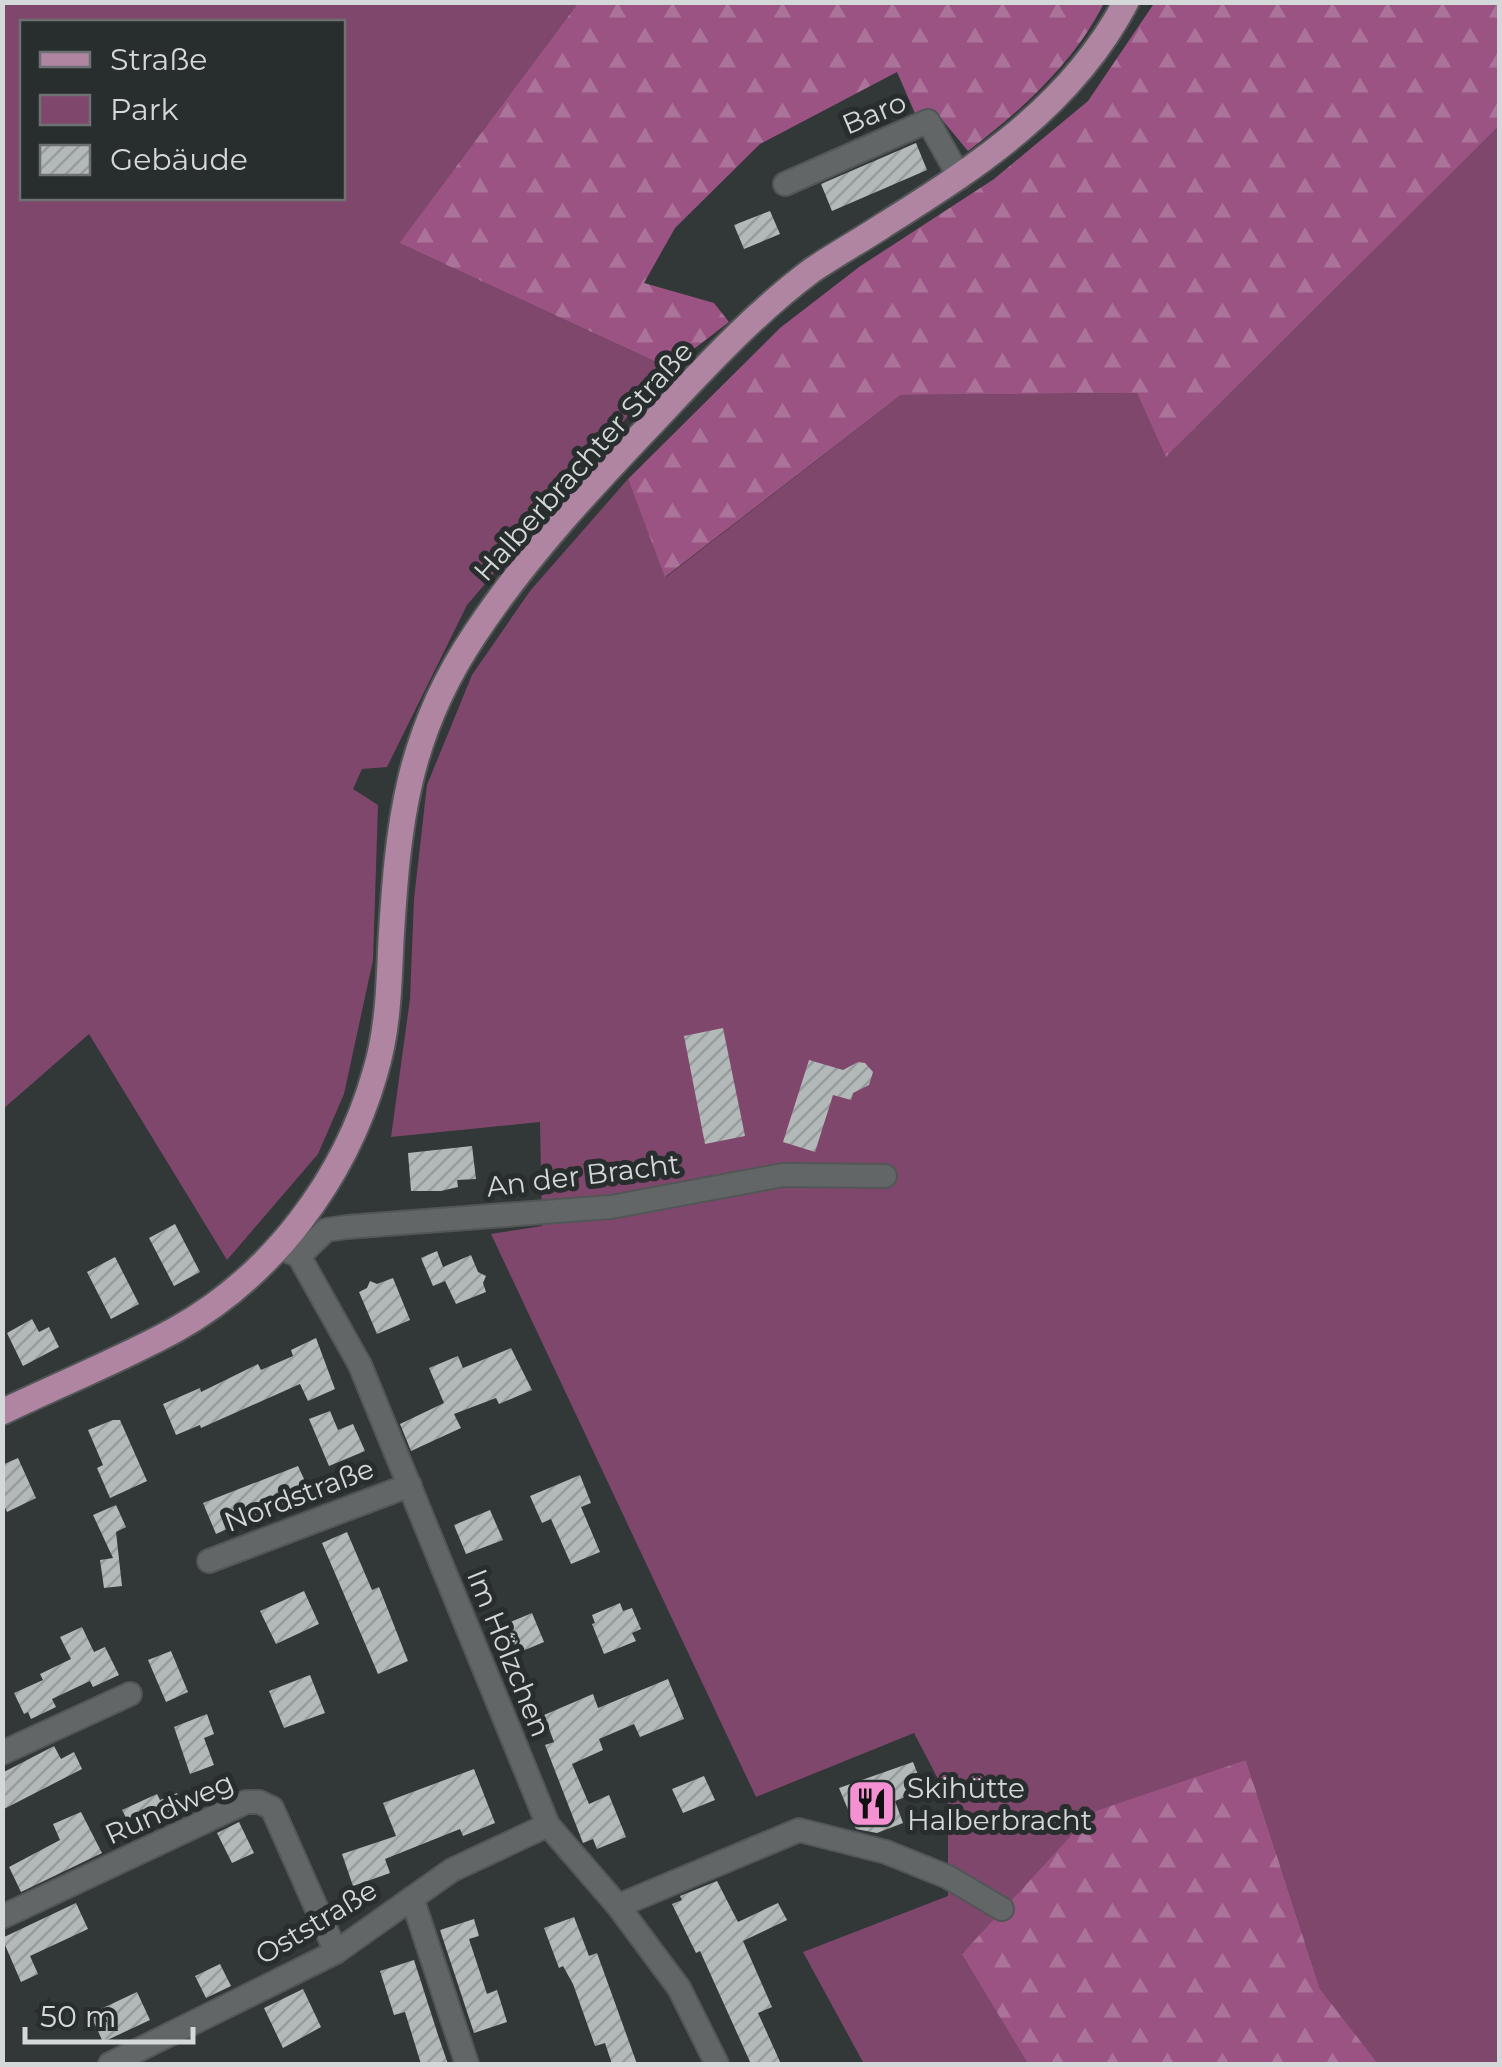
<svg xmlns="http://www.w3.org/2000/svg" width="1502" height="2067" viewBox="0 0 1502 2067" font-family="Montserrat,sans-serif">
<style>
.green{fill:#80476d;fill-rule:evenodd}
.forest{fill:url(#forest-firs)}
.building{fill:url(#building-hatch)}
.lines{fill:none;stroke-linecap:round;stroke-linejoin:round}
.minor-casing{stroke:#525656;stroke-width:26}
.major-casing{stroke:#525656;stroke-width:29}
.minor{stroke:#626667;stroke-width:22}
.major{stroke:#b085a2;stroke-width:25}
.labels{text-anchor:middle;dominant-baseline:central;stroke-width:10;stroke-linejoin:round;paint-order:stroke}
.street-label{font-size:28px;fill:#d5d8d8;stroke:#282d2d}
.poi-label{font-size:28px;fill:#d5d8d8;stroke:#282d2d;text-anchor:start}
</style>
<defs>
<pattern id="forest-firs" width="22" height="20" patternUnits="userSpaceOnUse" patternTransform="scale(2.5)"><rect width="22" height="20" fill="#9b5384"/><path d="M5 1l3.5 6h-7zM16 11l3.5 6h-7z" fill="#ac739a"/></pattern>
<pattern id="building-hatch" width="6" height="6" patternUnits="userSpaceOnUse" patternTransform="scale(2.5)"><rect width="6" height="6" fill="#b3b9b9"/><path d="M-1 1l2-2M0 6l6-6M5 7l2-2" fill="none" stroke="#969b9b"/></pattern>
</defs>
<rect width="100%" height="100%" fill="#323737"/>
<path class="green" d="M3 3H578L399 243 669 368 467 605 387 767 362 769 353 789 378 805 373 960 344 1094 318 1154 227 1260 89 1034 3 1109ZM22 22H342V198H22Z
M1499 126V2064H1377L1320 1989 1246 1760 962 1953 1028 2064H864L803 1952 948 1896V1798L914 1733 756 1797 491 1234 542 1226 540 1122 391 1137 410 999 414 899 427 785 472 675 530 591 628 479 666 577 901 395 1137 393 1167 456Z"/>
<path class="forest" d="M1155 2 1499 3V126L1166 457 1137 393 901 395 665 577 628 479 780 328 859 267 994 179 1088 101Z
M578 3H1104C1074 63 1021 111 968 151L934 110 917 118 897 72 760 144 675 228 644 283 714 303 729 322 669 368 399 243Z
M1246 1760 1320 1989 1378 2064H1028L962 1954 1093 1812Z"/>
<path class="building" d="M916 143 927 170 832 211 821 184Z
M770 211 780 234 744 249 734 225Z
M723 1028 745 1136 705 1144 684 1036Z
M809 1060 843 1070 858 1062 865 1063 873 1072 869 1085 853 1093 851 1100 833 1095 815 1152 783 1142Z
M472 1146 476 1179 457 1180 458 1187 441 1191H411L408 1153Z
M175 1224 200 1272 174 1286 149 1238Z
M437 1251 443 1267 471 1255 478 1272 486 1276 483 1283 486 1292 456 1304 445 1281 433 1286 421 1258Z
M115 1257 139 1304 111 1319 87 1272Z
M393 1278 410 1320 377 1334 359 1292 367 1288 370 1281 377 1284Z
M32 1319 39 1332 49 1327 59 1347 23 1366 7 1333Z
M316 1338 335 1389 308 1401 300 1384 201 1428 200 1425 176 1435 163 1404 200 1388 201 1392 258 1364 261 1370 293 1356 291 1350Z
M511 1348 532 1390 499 1404 496 1398 454 1414 461 1428 411 1451 400 1424 444 1403 429 1368 458 1356 463 1368Z
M330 1411 338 1430 353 1424 365 1451 329 1466 309 1419Z
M113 1420H120L147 1481 110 1498 97 1468 103 1465 88 1430Z
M18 1458 36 1498 7 1512 2 1501V1465Z
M298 1466 310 1492 216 1534 203 1503Z
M580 1475 591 1503 581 1507 600 1552 571 1564 551 1519 542 1523 530 1496Z
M116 1505 126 1527 116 1532 122 1586 104 1588 100 1560 113 1558 93 1515Z
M490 1510 503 1540 466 1554 454 1525Z
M347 1532 372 1590 379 1587 408 1661 378 1674 322 1543Z
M304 1591 319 1624 276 1644 260 1611Z
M620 1603 623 1611 632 1608 641 1629 632 1633 636 1641 604 1654 592 1624 595 1623 592 1615Z
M532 1613 544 1642 508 1657 496 1628Z
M82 1627 94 1652 105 1647 119 1675 93 1687 90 1681 52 1699 56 1707 31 1719 28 1712 24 1714 14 1693 43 1680 40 1674 71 1659 60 1637Z
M171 1651 188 1692 166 1702 148 1660Z
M310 1675 325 1713 284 1728 269 1691Z
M668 1679 684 1719 640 1737 634 1724 599 1739 603 1750 572 1764 589 1804 609 1795 626 1837 597 1849 593 1839 583 1843 545 1745 554 1742 544 1715 593 1694 598 1708Z
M207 1714 214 1734 204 1738 214 1765 190 1774 174 1727Z
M54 1746 61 1759 74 1752 82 1769 2 1810V1773Z
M913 1762 924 1790 895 1801 903 1823 877 1833 856 1829 839 1788Z
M474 1769 495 1823 463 1836 460 1829 385 1859 390 1873 353 1886 342 1854 396 1836 383 1803Z
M704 1776 715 1800 683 1813 672 1789Z
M177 1793 185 1812 145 1832 142 1827 133 1831 122 1810 157 1794 160 1800Z
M81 1812 102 1853 21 1892 9 1867 60 1840 53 1824Z
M239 1822 254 1853 232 1863 217 1833Z
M717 1881 738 1922 778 1903 787 1920 743 1941 772 2007 758 2013 781 2064H751L700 1951 696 1953 672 1904 682 1900 680 1896Z
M76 1903 88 1929 30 1956 38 1974 21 1982 2 1938Z
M574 1917 589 1956 597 1953 637 2064H612L605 2043 595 2046 573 1984 563 1966 559 1968 544 1928Z
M474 1919 479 1936 469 1939 487 1994 497 1990 507 2022 474 2033 440 1930Z
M414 1960 439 2038 448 2064H421L405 2012 394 2015 380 1971Z
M220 1964 231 1986 206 1998 195 1976Z
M303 1989 321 2027 283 2048 264 2008Z
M137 1992 150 2020 103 2042 90 2014Z"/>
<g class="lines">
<defs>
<path id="minor" d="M785 184 928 121 960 178
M279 1247 299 1256 360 1365 548 1825 618 1906 679 1988 717 2064
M299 1256 326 1230 347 1227 611 1207 783 1175 885 1176
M209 1561 410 1485
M2 1753 130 1694
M412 1898 467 2064
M618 1906 799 1830 886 1852 948 1877 1002 1909
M2 1917 246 1802H259L272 1808 336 1952
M110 2064 336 1952 452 1870 548 1825"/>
<path id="major" d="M2 1412C60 1384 120 1360 175 1330 272 1276 345 1179 375 1073 388 1031 389 986 391 941 398 823 407 735 475 634 527 555 594 484 659 416 707 365 755 313 811 271 834 255 860 241 884 225 978 166 1072 105 1126 2"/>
</defs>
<use href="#minor" class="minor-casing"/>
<use href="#major" class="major-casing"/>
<use href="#minor" class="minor"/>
<use href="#major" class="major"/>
</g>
<defs>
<symbol id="restaurant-square" viewBox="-11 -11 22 22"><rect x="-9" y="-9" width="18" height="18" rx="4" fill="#f491d3" stroke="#282d2d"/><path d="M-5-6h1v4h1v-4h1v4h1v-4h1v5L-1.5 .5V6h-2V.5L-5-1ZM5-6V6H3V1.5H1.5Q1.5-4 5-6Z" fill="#111"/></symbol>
</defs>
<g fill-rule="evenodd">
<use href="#restaurant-square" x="844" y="1776" width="55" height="55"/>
</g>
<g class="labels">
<g class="street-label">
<text transform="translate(874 113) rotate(-23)">Baro</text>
<text transform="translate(583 461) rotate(-48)">Halberbrachter Straße</text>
<text transform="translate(583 1175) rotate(-7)">An der Bracht</text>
<text transform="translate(299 1495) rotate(-21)">Nordstraße</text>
<text transform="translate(509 1653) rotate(68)">Im Hölzchen</text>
<text transform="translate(169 1808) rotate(-24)">Rundweg</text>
<text transform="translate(316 1922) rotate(-31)">Oststraße</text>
</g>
<g class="poi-label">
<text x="907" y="1788">Skihütte<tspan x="907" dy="32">Halberbracht</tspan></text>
</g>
</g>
<rect width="1502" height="2067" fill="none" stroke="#d5d8d8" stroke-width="10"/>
<rect x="20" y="20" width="325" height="180" fill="#282d2d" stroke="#6d7171" stroke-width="2.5"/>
<rect x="40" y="52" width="50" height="15" fill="#b085a2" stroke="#6d7171" stroke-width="2.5"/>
<text x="110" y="70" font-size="30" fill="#d5d8d8">Straße</text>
<rect x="40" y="95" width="50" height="30" fill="#80476d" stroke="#6d7171" stroke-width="2.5"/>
<text x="110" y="120" font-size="30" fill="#d5d8d8">Park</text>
<rect x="40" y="145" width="50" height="30" fill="url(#building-hatch)" stroke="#6d7171" stroke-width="2.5"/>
<text x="110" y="170" font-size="30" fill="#d5d8d8">Gebäude</text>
<path d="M25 2027v15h168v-15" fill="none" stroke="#d5d8d8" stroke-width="5"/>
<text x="40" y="2027" font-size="30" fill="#d5d8d8" stroke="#282d2d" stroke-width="8" paint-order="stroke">50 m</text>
</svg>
